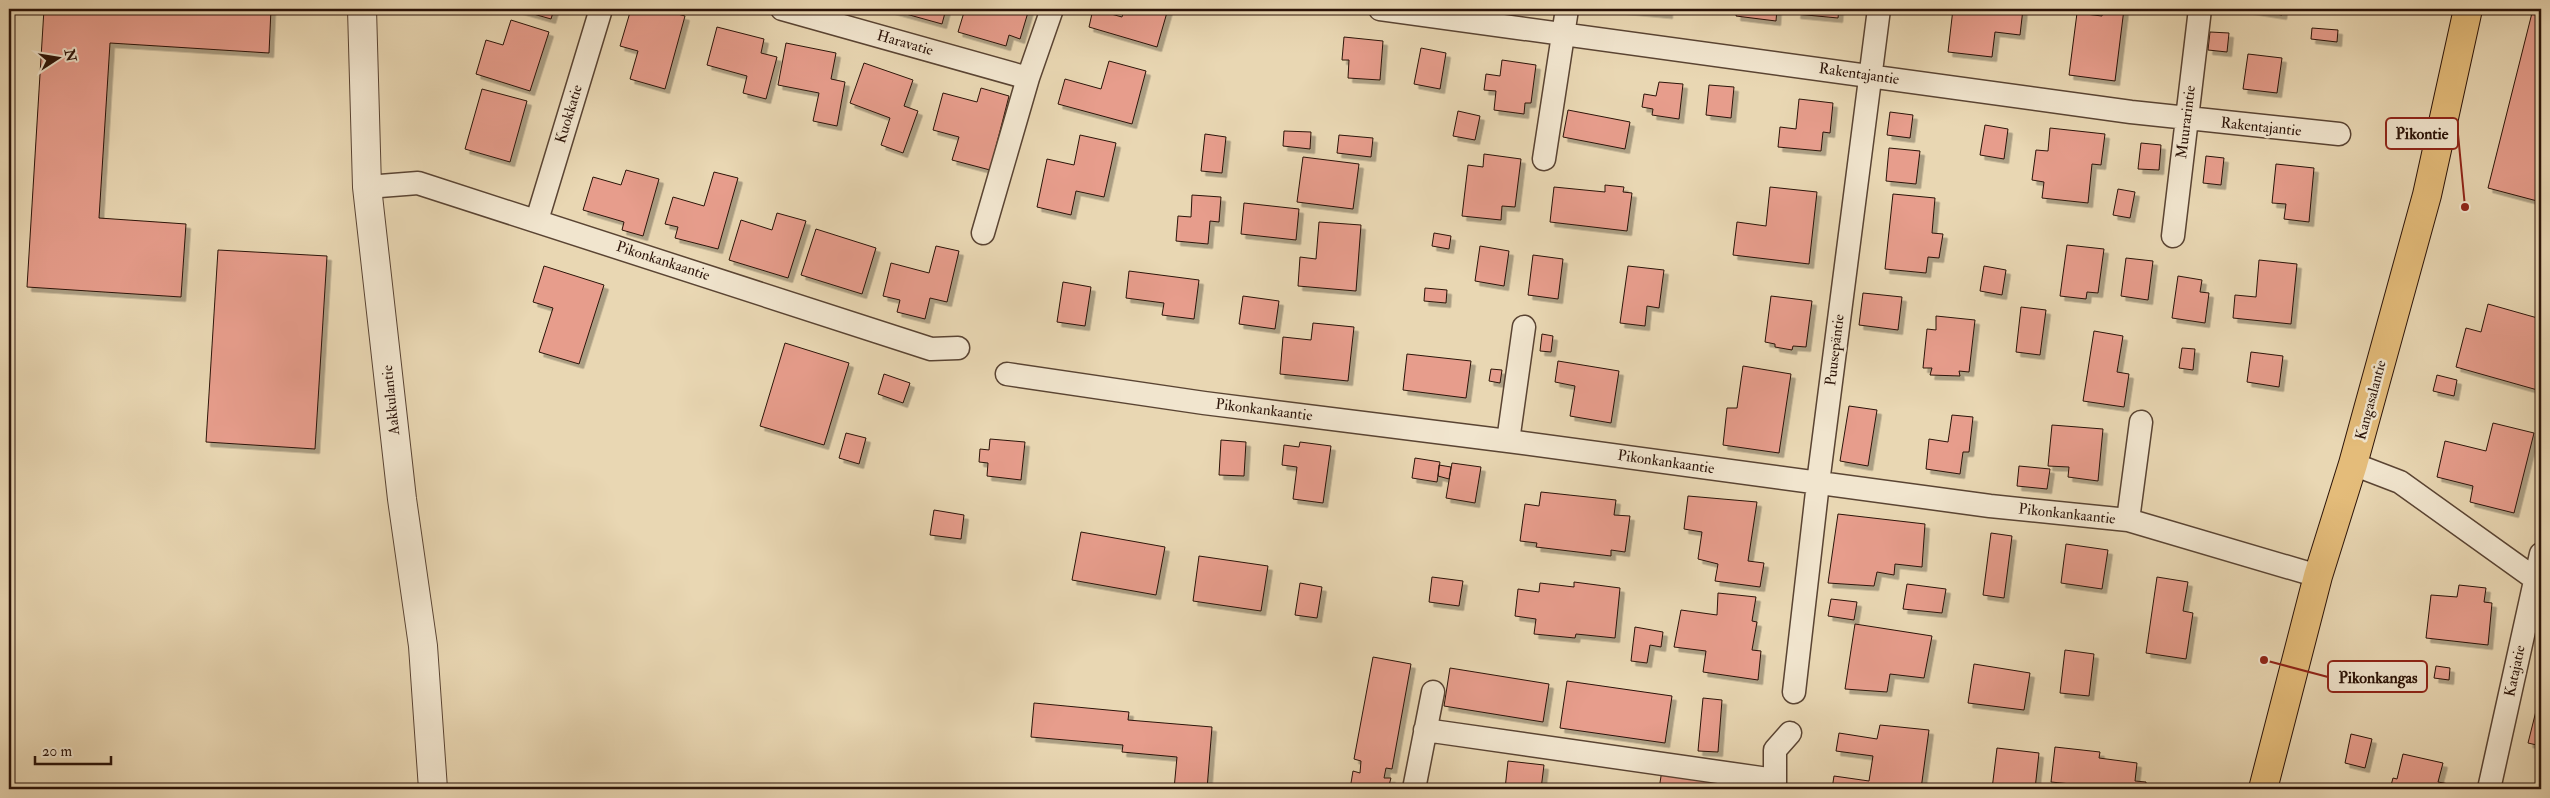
<svg xmlns="http://www.w3.org/2000/svg" width="2550" height="798" viewBox="0 0 2550 798" font-family="'IM FELL Double Pica',serif">
<style>
.building{fill:#e79d8c;stroke:#2b1308;filter:url(#shadow)}
.lines{fill:none;stroke-linecap:round;stroke-linejoin:round}
.minor-casing{stroke:#5a4433;stroke-width:25}
.tertiary-casing{stroke:#5a4433;stroke-width:30}
.primary-casing{stroke:#2b1308;stroke-width:30}
.minor{stroke:#f1e5ce;stroke-width:22}
.tertiary{stroke:#f1e5ce;stroke-width:28}
.primary{stroke:#e4bc7a;stroke-width:28}
.labels{text-anchor:middle;dominant-baseline:central;stroke-width:5;stroke-linejoin:round;paint-order:stroke}
.street-label{font-size:15px;fill:#2b1308;stroke:#f1e5ce}
.leader{fill:none;stroke:#8f2418;stroke-width:2}
.callout-dot{fill:#8f2418;stroke:#f1e5ce;stroke-width:2}
.callout{fill:#f1e5ce;stroke:#8f2418;stroke-width:2}
.callout-label{font-size:16px;text-anchor:middle;font-weight:bold;fill:#2b1308}
</style>
<defs>
<filter id="shadow"><feDropShadow dx="4.5" dy="4.5" stdDeviation="0" flood-color="#0004"/></filter>
</defs>
<rect width="100%" height="100%" fill="#e9d7b3"/>
<filter id="stains"><feTurbulence type="fractalNoise" baseFrequency=".004" numOctaves="4"/><feColorMatrix values="0 0 0 0 .2 0 0 0 0 .09 0 0 0 0 .02 0 0 0 .5 -.17"/></filter>
<radialGradient id="worn" r=".72"><stop offset=".6" stop-color="#630" stop-opacity="0"/><stop offset="1" stop-color="#630" stop-opacity=".3"/></radialGradient>
<path class="building" d="M44 9H271L269 53 110 43 99 218 186 224 181 297 27 287Z
M516 9H554L551 19Z
M631 9H659L685 16 665 89 630 79 638 51 620 46Z
M888 9H946L942 24Z
M965 9H1029L1020 39 1009 35 1006 46 958 32Z
M1093 9 1122 17 1124 9H1168L1157 47 1089 27Z
M1615 9H1668V14Z
M1737 9H1777L1776 21 1736 16Z
M1797 9H1839L1838 18 1796 14Z
M1953 9H2023L2020 35 1995 32 1992 57 1948 52Z
M2103 9H2124L2115 81 2069 75 2077 13 2102 16Z
M2245 9H2283L2282 15Z
M2533 9H2541V202L2488 188Z
M511 20 549 32 530 91 476 74 486 40 503 45Z
M717 27 764 39 761 53 777 57 766 99 743 93 747 76 707 65Z
M2312 28 2338 30 2337 42 2311 39Z
M2210 32 2229 33 2227 52 2208 50Z
M1344 37 1383 41 1380 80 1348 78 1349 60H1342Z
M786 43 836 53 831 79 845 82 837 126 813 121 819 93 778 85Z
M1421 48 1446 53 1440 89 1414 84Z
M2248 54 2282 58 2277 93 2243 89Z
M1502 60 1536 65 1531 103H1525L1524 114 1494 110 1496 91 1484 90 1486 74 1500 76Z
M1109 61 1146 71 1132 124 1058 104 1065 79 1101 89Z
M864 63 913 80 904 106 918 111 903 153 881 145 890 118 850 103Z
M1659 82 1683 84 1679 119 1652 115 1653 109 1642 107 1644 94 1656 96Z
M1709 85 1734 87 1731 118 1706 115Z
M981 88 1009 96 990 170 952 160 959 137 933 130 943 93 977 102Z
M482 89 527 101 510 162 465 149Z
M1799 99 1833 103 1830 133 1823 132 1821 151 1778 147 1780 127 1796 129Z
M1568 110 1630 122 1625 149 1563 137Z
M1458 111 1480 116 1475 140 1453 136Z
M1890 112 1913 115 1910 138 1887 135Z
M1985 125 2008 129 2004 159 1980 155Z
M2050 128 2105 134 2101 165 2092 164 2088 203 2042 198 2044 182 2032 180 2036 150 2048 151Z
M1284 131 1311 132 1310 149 1283 146Z
M1205 134 1226 137 1222 173 1201 171Z
M1080 135 1116 143 1104 197 1076 191 1071 215 1037 207 1047 159 1074 165Z
M1339 135 1373 138 1371 157 1337 153Z
M2141 143 2161 145 2159 170 2138 169Z
M1889 148 1920 151 1916 184 1886 181Z
M1484 154 1521 159 1515 207 1502 206 1501 220 1462 216 1468 165 1483 167Z
M2206 156 2224 158 2221 185 2203 183Z
M1303 157 1359 164 1353 209 1297 202Z
M2276 164 2314 168 2309 222 2284 219 2286 204 2272 203Z
M626 170 659 179 643 236 622 230 624 222 583 210 593 177 621 185Z
M714 172 738 178 718 249 675 238 678 227 665 224 673 197 704 206Z
M1605 185 1624 187 1623 192 1632 193 1627 231 1550 222 1554 187 1605 192Z
M1770 187 1817 192 1809 264 1733 255 1737 222 1766 226Z
M2118 189 2135 192 2130 218 2113 215Z
M1893 194 1935 198 1932 233 1943 234 1939 258 1928 257 1926 273 1885 269Z
M1192 195 1221 197 1219 222 1210 221 1208 244 1176 241 1178 216 1191 217Z
M1244 203 1299 209 1296 240 1241 234Z
M777 213 806 221 788 278 729 260 741 220 772 230Z
M1319 222 1361 225 1356 291 1298 286 1300 257 1316 259Z
M816 229 876 248 862 294 801 275Z
M1434 233 1451 236 1449 249 1432 246Z
M2067 245 2104 249 2098 293 2087 292 2086 299 2060 296Z
M936 246 959 251 947 302 930 298 925 319 897 312 900 300 883 296 891 263 929 273Z
M1480 246 1509 251 1504 286 1475 281Z
M218 250 327 256 315 449 206 442Z
M1533 255 1563 259 1558 299 1528 295Z
M2126 258 2153 261 2148 300 2121 296Z
M2259 260 2297 264 2291 324 2233 318 2235 295 2256 297Z
M544 266 604 285 579 364 539 352 553 308 533 302Z
M1628 266 1664 270 1659 308 1647 306 1645 326 1620 323Z
M1984 266 2006 270 2002 295 1980 291Z
M1129 271 1199 280 1194 319 1162 315 1164 303 1126 298Z
M2178 276 2202 280 2200 292 2209 293 2205 323 2172 318Z
M1063 282 1091 287 1085 326 1057 322Z
M1425 288 1447 290 1446 303 1424 301Z
M1863 293 1902 297 1898 330 1859 325Z
M1243 296 1279 301 1275 329 1239 324Z
M1771 296 1812 301 1806 347 1793 346 1792 350 1775 347V344L1765 342Z
M2488 304 2541 319V391L2456 367 2466 328 2481 332Z
M2021 307 2046 310 2040 355 2016 352Z
M1936 316 1975 320 1969 372 1959 371 1960 376 1930 375 1932 368H1923L1927 329 1936 330Z
M1313 323 1354 327 1348 381 1280 374 1283 337 1311 340Z
M2094 331 2123 336 2117 372 2129 374 2124 407 2083 401Z
M1542 334 1553 336 1551 352 1540 351Z
M785 343 849 363 824 445 760 426Z
M2182 348 2195 349 2193 370 2179 368Z
M2251 352 2283 356 2279 387 2247 382Z
M1407 354 1471 361 1466 398 1403 390Z
M1558 361 1619 371 1611 423 1570 416 1575 386 1555 382Z
M1743 366 1791 374 1779 453 1723 445 1727 408H1737Z
M1491 369 1502 370 1500 383 1489 381Z
M884 374 910 383 903 403 878 394Z
M2437 375 2457 380 2454 396 2433 391Z
M1849 406 1877 410 1868 466 1840 461Z
M1952 415 1973 417 1969 452H1963L1960 474 1926 469 1929 439 1948 442Z
M2493 423 2534 433 2514 513 2470 502 2473 486 2437 477 2445 441 2486 451Z
M2052 425 2103 429 2098 481 2068 477 2069 467 2048 466Z
M846 433 866 438 859 464 839 458Z
M990 439 1025 442 1021 480 987 476 988 463 979 462 980 449 989 450Z
M1221 440 1246 442 1244 476 1219 475Z
M1300 442 1331 446 1323 503 1293 499 1297 467 1282 465 1284 445 1299 447Z
M1415 458 1440 462 1437 482 1412 478Z
M1452 463 1481 467 1475 503 1446 498Z
M1439 465 1451 467 1449 479 1438 476Z
M2019 466 2050 469 2047 489 2017 486Z
M1541 492 1616 500 1614 515 1630 516 1625 552 1611 550V556L1536 547 1537 543 1520 541 1525 504 1539 506Z
M1688 496 1757 502 1748 561 1764 563 1760 587 1715 581 1718 564 1698 559 1702 532 1684 529Z
M934 510 964 515 961 539 930 535Z
M1838 514 1925 524 1922 567 1895 564 1894 575 1877 572 1874 586 1828 583Z
M1081 532 1165 547 1156 595 1072 580Z
M1991 533 2012 536 2004 598 1983 595Z
M2066 544 2108 550 2102 589 2061 583Z
M1199 556 1268 566 1261 611 1193 601Z
M1432 577 1463 581 1459 606 1429 602Z
M2157 577 2188 582 2183 611 2193 613 2186 659 2146 653Z
M1574 582 1620 588 1615 638 1576 634 1575 638 1534 634 1536 619 1515 616 1518 589 1539 592 1540 583 1574 587Z
M1300 583 1322 587 1317 618 1295 615Z
M1907 584 1946 589 1942 613 1903 609Z
M2459 585 2486 588 2484 602 2492 603 2488 645 2426 638 2431 595 2457 597Z
M1718 593 1756 597 1752 621 1757 622 1752 650 1761 651 1758 680 1703 672 1706 651 1674 647 1681 610 1717 615Z
M1831 599 1857 602 1854 620 1828 616Z
M1855 624 1932 636 1924 678 1890 674 1887 692 1845 689Z
M1635 627 1663 632 1661 647 1650 645 1647 663 1631 661Z
M2065 650 2094 654 2089 696 2060 693Z
M1373 657 1411 664 1392 769 1386 768 1384 778H1391L1388 789H1350L1353 771 1360 773 1361 761 1354 759Z
M1974 664 2030 673 2024 710 1968 703Z
M2436 666 2450 668 2449 680 2434 678Z
M1450 668 1549 684 1543 722 1444 706Z
M1567 681 1672 696 1665 743 1560 728Z
M1703 698 1722 700 1718 752 1698 751Z
M1034 703 1129 712 1128 720 1212 727 1207 789H1174L1177 757 1122 752 1123 745 1031 737Z
M2537 707 2541 708V746L2528 743Z
M1880 725 1929 730 1921 789H1832L1834 776 1869 781 1873 756 1836 751 1839 733 1877 739Z
M2351 734 2372 739 2365 768 2345 763Z
M2055 747 2100 752 2099 758 2137 763 2135 781 2146 782V789H2080L2081 785 2051 782Z
M1997 748 2039 753 2035 789H1992Z
M2403 754 2443 763 2438 782 2449 784 2448 789H2390L2393 778 2397 779Z
M1508 761 1544 765 1541 789H1505Z
M1662 770 1714 778 1712 789H1659Z"/>
<g class="lines">
<defs>
<path id="minor" d="M782 9 1028 78
M1380 9 2131 112 2339 134
M1544 159 1567 9
M367 187 418 183 931 349 958 348
M537 220 601 9
M983 233 1028 78 1052 9
M2173 236 2200 9
M1007 374 1204 403 1508 441 1990 506 2128 520 2318 576
M1508 441 1524 327
M2353 464 2400 482 2541 583
M2128 520 2141 422
M1794 692 1818 483 1879 9
M1425 730 1775 780
M1414 789 1433 692
M1775 789V750L1790 733
M2489 789 2541 554"/>
<path id="tertiary" d="M362 9 367 187 402 499 423 646 433 789"/>
<path id="primary" d="M2263 789 2318 576 2353 464 2427 195 2468 9"/>
</defs>
<use href="#minor" class="minor-casing"/>
<use href="#tertiary" class="tertiary-casing"/>
<use href="#primary" class="primary-casing"/>
<use href="#minor" class="minor"/>
<use href="#tertiary" class="tertiary"/>
<use href="#primary" class="primary"/>
</g>
<g class="labels">
<g class="street-label">
<text transform="translate(905 43) rotate(16)">Haravatie</text>
<text transform="translate(1859 74) rotate(8)">Rakentajantie</text>
<text transform="translate(569 114) rotate(-73)">Kuokkatie</text>
<text transform="translate(2186 122) rotate(-83)">Muurarintie</text>
<text transform="translate(2261 127) rotate(6)">Rakentajantie</text>
<text transform="translate(663 261) rotate(18)">Pikonkankaantie</text>
<text transform="translate(1835 350) rotate(-83)">Puusepäntie</text>
<text transform="translate(391 400) rotate(-96)">Aakkulantie</text>
<text transform="translate(2371 400) rotate(-75)">Kangasalantie</text>
<text transform="translate(1264 410) rotate(7)">Pikonkankaantie</text>
<text transform="translate(1666 462) rotate(8)">Pikonkankaantie</text>
<text transform="translate(2067 514) rotate(6)">Pikonkankaantie</text>
<text transform="translate(2515 671) rotate(-78)">Katajatie</text>
</g>
</g>
<path class="leader" d="M2465 207L2458 134M2264 660L2328 677"/>
<g class="callout-dot">
<circle cx="2465" cy="207" r="5"/>
<circle cx="2264" cy="660" r="5"/>
</g>
<g class="callout">
<rect x="2386" y="118" width="72" height="31" rx="5"/>
<rect x="2328" y="661" width="99" height="31" rx="5"/>
</g>
<g class="callout-label">
<text x="2422" y="139">Pikontie</text>
<text x="2378" y="683">Pikonkangas</text>
</g>
<rect width="2550" height="798" fill="none" stroke="#e9d7b3" stroke-width="30"/>
<rect x="10" y="10" width="2530" height="778" fill="none" stroke="#2b1308" stroke-width="2.5"/>
<rect x="15" y="15" width="2520" height="768" fill="none" stroke="#2b1308"/>
<g transform="translate(58 58) rotate(78)" stroke="#f1e5ce" stroke-width="4" paint-order="stroke">
<path d="M0-4L9 19L0 12L-9 19Z" fill="#2b1308"/>
<text y="-8" font-size="14" font-weight="bold" text-anchor="middle" fill="#2b1308">N</text>
</g>
<path d="M35 756v8h76v-8" fill="none" stroke="#2b1308" stroke-width="2.5"/>
<text x="42" y="756" font-size="15" fill="#2b1308" stroke="#f1e5ce" stroke-width="4" paint-order="stroke">20 m</text>
<rect width="100%" height="100%" filter="url(#stains)"/>
<rect width="100%" height="100%" fill="url(#worn)"/>
</svg>
